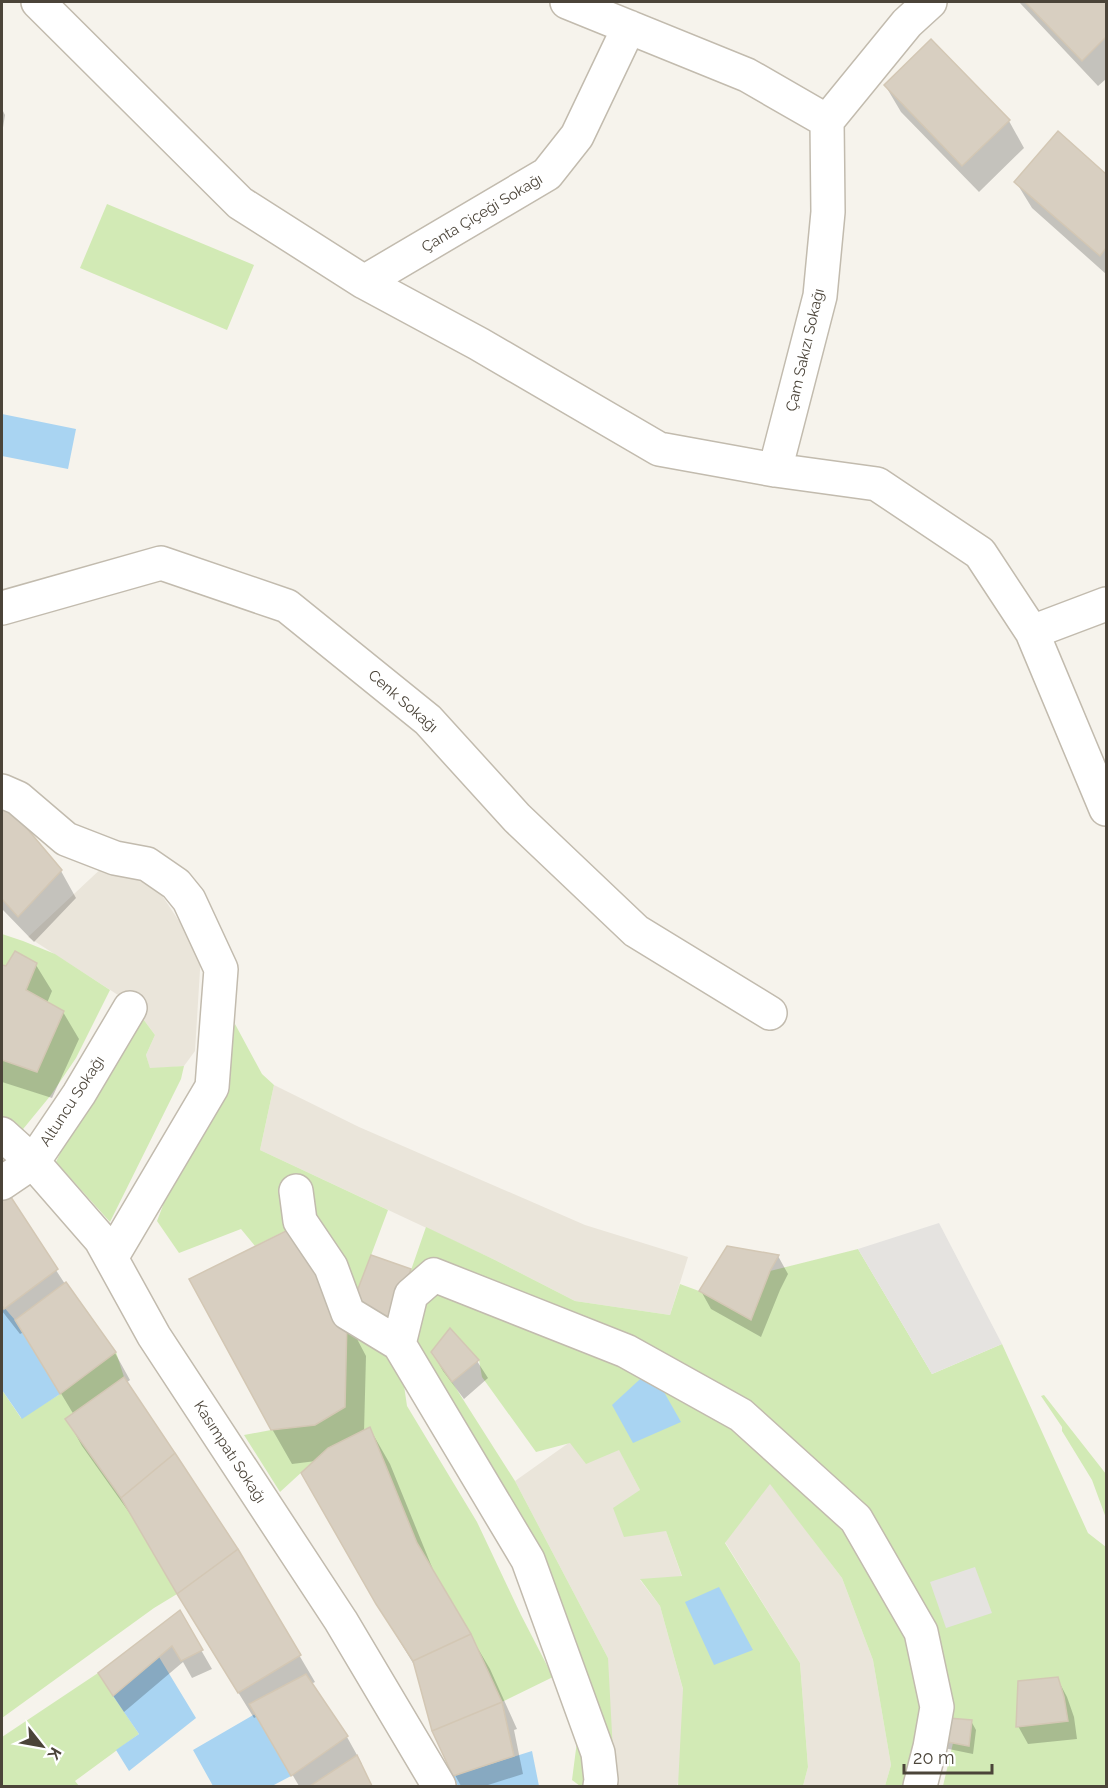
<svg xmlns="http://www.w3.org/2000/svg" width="1108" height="1788" viewBox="0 0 1108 1788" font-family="Raleway,sans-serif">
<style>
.residential{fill:#eae5da}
.green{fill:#d2eab5;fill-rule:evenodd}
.parking{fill:#e5e3e0}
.water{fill:#a9d4f2}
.shadow{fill:#0003}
.building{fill:#d8cfc1;stroke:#d3c7b4;stroke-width:1.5}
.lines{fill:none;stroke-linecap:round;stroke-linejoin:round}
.minor-casing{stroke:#c2bbae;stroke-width:36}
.minor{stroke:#fff;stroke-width:33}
.labels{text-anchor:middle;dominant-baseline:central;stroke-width:4.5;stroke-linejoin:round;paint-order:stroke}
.street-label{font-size:15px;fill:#4b4439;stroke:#fff}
</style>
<rect width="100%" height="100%" fill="#f6f3ec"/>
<path class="residential" d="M106 864 147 873 201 954 195 1051 184 1066 150 1069 146 1055 155 1035 132 1004 28 937Z
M274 1085 359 1127 585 1225 688 1257 670 1315 575 1301 495 1260 260 1150Z
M570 1442 619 1449 640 1490 666 1531 682 1577 640 1580 660 1606 684 1693 680 1776 677 1786H604L608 1658 515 1481Z
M770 1483 842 1578 873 1660 891 1765 885 1786H803L808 1767 800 1663 725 1542Z"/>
<path class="green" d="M107 204 254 265 227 330 80 268Z
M2 934 23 941 55 954 110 990 76 1058 51 1095 19 1134 2 1118V1060L37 1072 64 1011 26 990 37 963 15 951 6 966 2 965Z
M132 1004 155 1035 146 1055 150 1068 184 1066 181 1079 110 1222 56 1162 111 1045Z
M235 1024 262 1074 274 1085 260 1150 388 1210 352 1306 394 1319 426 1227 495 1260 575 1301 670 1315 680 1284 699 1291 751 1319 770 1271 858 1249 932 1374 1002 1344 1088 1533 1106 1547V1786H943L953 1743 969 1745 972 1720 936 1717 918 1786H885L891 1765 873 1660 842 1578 770 1484 725 1543 800 1663 808 1767 803 1786H678L683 1689 660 1606 640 1579 682 1576 666 1531 624 1537 613 1508 640 1490 619 1450 586 1464 570 1443 536 1452 482 1377 479 1360 450 1328 431 1353 452 1382 515 1481 608 1658 613 1752 604 1786H580L572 1780 583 1695 400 1358 407 1406 477 1522 521 1615 553 1677 502 1702 471 1634 417 1543 370 1428 328 1448 280 1492 244 1435 271 1430 315 1425 287 1230 255 1246 241 1229 179 1253 157 1221 212 1078ZM1058 1677 1064 1697 1068 1721 1017 1727 1018 1681Z
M116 1352 124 1377 65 1419 121 1498 177 1594 154 1608 2 1718V1390L21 1418 60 1394Z
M1044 1395 1106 1474V1518L1092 1480 1062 1431V1427L1041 1396Z
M98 1673 139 1734 75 1781 79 1786H2V1737Z"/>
<path class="parking" d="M939 1223 1002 1344 932 1374 858 1249Z
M975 1567 992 1613 946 1628 930 1582Z"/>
<path class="water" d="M2 414 76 429 68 469 2 456Z
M2 1305 15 1320 60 1394 22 1419 2 1390Z
M651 1369 681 1422 633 1443 612 1405Z
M719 1587 753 1650 714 1665 685 1602Z
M159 1657 196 1718 129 1771 116 1750 139 1734 113 1696Z
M255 1714 291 1776 272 1786H213L193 1750Z
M532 1751 539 1786H458L453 1776Z"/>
<path class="shadow" d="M1019 2H1106V79L1098 86Z
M885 85 1009 121 1024 148 979 192 901 112Z
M2 109 5 115 2 134Z
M1058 134 1106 176V274L1032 208 1016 182Z
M2 806 61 871 76 898 34 942 2 909Z
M36 965 52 991 47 1003 63 1012 79 1039 52 1098 2 1082V967L6 968Z
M4 1190 65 1284 115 1353 130 1380 126 1383 237 1550 315 1682 311 1684 347 1737 362 1764 361 1765 372 1786H299L258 1716 254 1718 194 1621 138 1525 82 1446 67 1419 74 1415 24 1332 20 1334 2 1311V1192Z
M778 1256 788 1274 780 1290 761 1337 711 1309 701 1291Z
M327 1282 366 1356 364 1432 370 1429 390 1464 436 1577 490 1669 517 1729 514 1730 523 1774 485 1786H461L455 1775 416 1668 377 1604 316 1461 292 1464 272 1429Z
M432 1352 477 1361 488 1378 464 1399 443 1371Z
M179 1612 212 1669 192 1678 183 1662 124 1712 110 1691Z
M1057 1678 1067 1697 1074 1717 1077 1739 1028 1744 1018 1726Z
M971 1721 976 1730 973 1754 939 1747Z"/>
<path class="building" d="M1025 2H1106V37L1082 61Z
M931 39 1010 120 962 166 884 85Z
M1058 131 1106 174V248L1100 256 1014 182Z
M2 804 8 806 62 870 18 917 2 899Z
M15 951 37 963 26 990 64 1011 37 1072 2 1060V965L6 966Z
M5 1188 58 1269 4 1309 2 1305V1190Z
M288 1230 347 1319 345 1407 315 1425 271 1430 189 1279Z
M727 1246 779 1255 770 1271 751 1320 699 1291Z
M371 1255 411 1269 393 1319 351 1307Z
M66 1282 116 1352 60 1394 15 1320Z
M450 1328 479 1360 452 1382 431 1352Z
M124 1377 175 1453 121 1498 65 1419Z
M370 1427 417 1543 471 1634 413 1661 376 1604 301 1473 328 1448Z
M175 1453 238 1549 177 1594 121 1498Z
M238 1549 301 1655 238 1693 177 1594Z
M180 1610 203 1650 181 1661 172 1646 113 1696 98 1673Z
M471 1634 502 1702 432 1731 413 1661Z
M306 1674 348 1736 291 1776 249 1704Z
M1058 1677 1064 1697 1068 1721 1016 1727 1018 1681Z
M502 1702 514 1756 453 1776 432 1731Z
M936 1717 972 1720 969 1746 932 1739Z
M357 1755 372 1786H310Z"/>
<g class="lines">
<defs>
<path id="minor" d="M38 2 240 203 364 282 479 344 659 449 775 470 877 484 980 553 1032 632 1106 809
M567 2 747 75 827 121 907 23 930 2
M364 282 547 174 577 136 629 27
M775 470 820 296 828 212 827 121
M2 608 161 563 287 606 428 720 517 818 636 931 770 1013
M1032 632 1106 604
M2 791 18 798 66 839 115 858 147 864 176 884 189 900 221 969 212 1087 111 1258
M2 1134 33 1162 101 1240 154 1336 341 1621 439 1786
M2 1183 33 1162 79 1094 130 1008
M296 1191 300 1221 331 1267 348 1313 399 1344
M600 1786 601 1780 598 1753 528 1560 399 1344 411 1295 434 1275 626 1351 741 1415 856 1519 921 1632 937 1707 930 1747 920 1786"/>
</defs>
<use href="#minor" class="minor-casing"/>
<use href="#minor" class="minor"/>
</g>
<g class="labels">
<g class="street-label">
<text transform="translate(482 213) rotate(-31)">Çanta Çiçeği Sokağı</text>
<text transform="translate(805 350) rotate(-77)">Çam Sakızı Sokağı</text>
<text transform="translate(403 701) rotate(41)">Cenk Sokağı</text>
<text transform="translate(72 1101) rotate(-57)">Altuncu Sokağı</text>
<text transform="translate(230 1452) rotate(57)">Kasımpatı Sokağı</text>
</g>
</g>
<rect width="1108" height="1788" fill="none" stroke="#4b4439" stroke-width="6"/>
<g transform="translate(42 1746) rotate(121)" stroke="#ffffff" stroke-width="4.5" paint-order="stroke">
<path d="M0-4.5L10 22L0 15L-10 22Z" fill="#4b4439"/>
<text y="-9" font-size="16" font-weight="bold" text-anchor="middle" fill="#4b4439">K</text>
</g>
<path d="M904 1764v9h88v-9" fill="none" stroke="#4b4439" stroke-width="3"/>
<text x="913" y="1764" font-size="18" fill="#4b4439" stroke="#ffffff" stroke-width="4.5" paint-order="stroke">20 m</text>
</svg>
